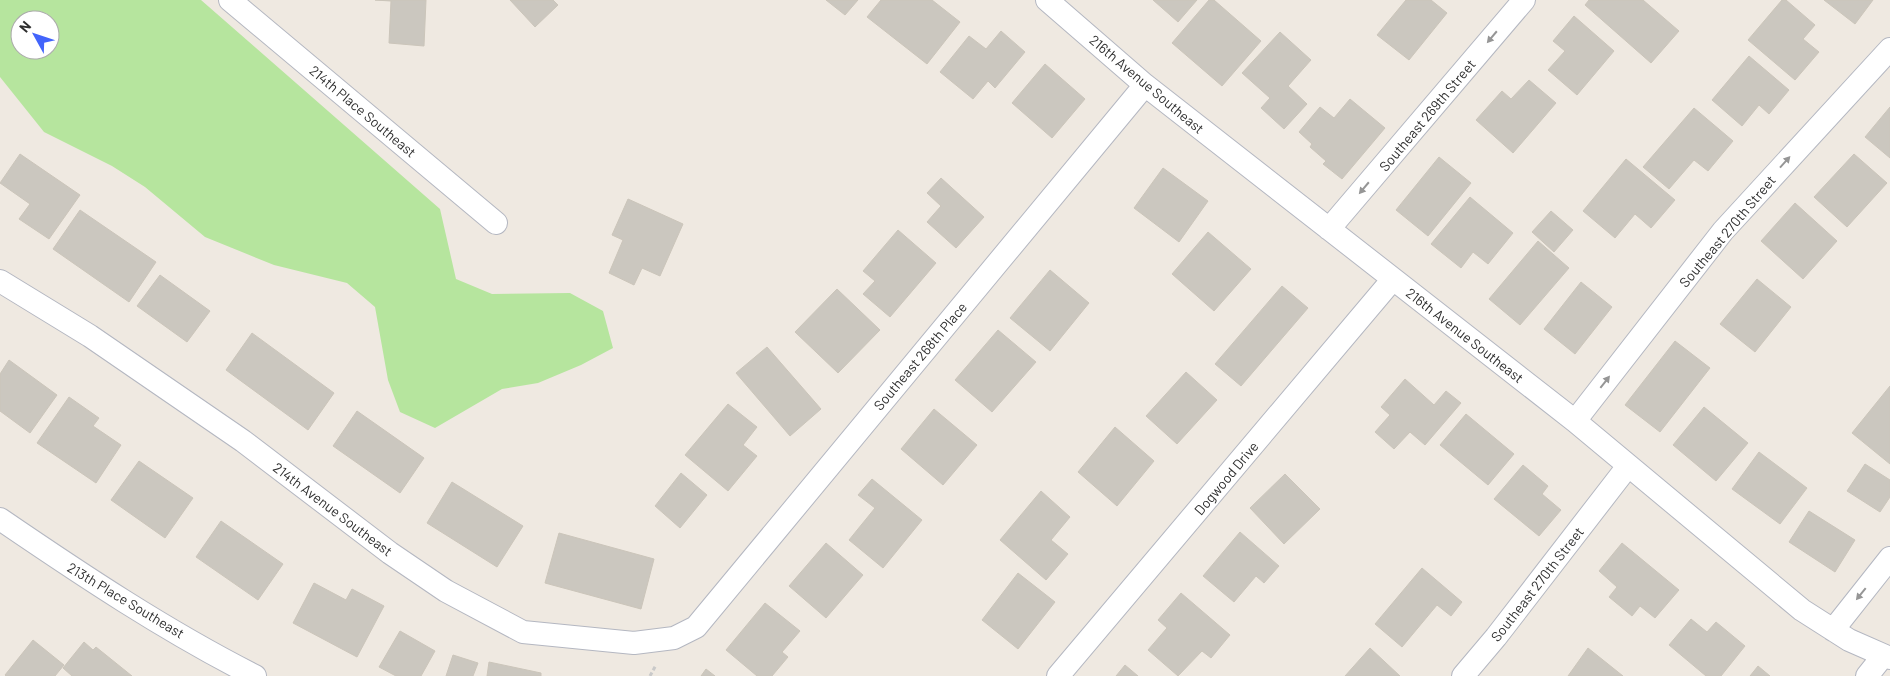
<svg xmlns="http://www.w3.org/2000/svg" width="1890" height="676" viewBox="0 0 1890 676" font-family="Barlow,sans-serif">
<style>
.green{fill:#b6e59e;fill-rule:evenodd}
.building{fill:#cbc7bf;stroke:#cbc5ba}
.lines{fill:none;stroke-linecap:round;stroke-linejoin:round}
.street-casing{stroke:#b4b7c1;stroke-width:24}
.path{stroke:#c9c9c9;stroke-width:3;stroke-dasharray:4 2.5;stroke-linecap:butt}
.street{stroke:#fff;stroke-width:22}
.oneway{fill:#969696}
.labels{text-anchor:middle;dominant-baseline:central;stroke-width:4;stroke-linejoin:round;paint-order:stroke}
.street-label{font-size:14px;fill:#2e2e2e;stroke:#fff}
</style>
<rect width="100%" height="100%" fill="#efe9e1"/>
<path class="green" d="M0 0H201L440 209 456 279 492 294 570 293 603 311 613 348 581 365 538 383 502 389 435 428 400 412 388 380 375 307 347 283 274 265 205 237 145 187 112 166 44 132 0 77ZM20 20H50V50H20Z"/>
<path class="building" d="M375 0H426L424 46 389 43 391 1Z
M510 0H553L558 5 535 27Z
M826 0H858L845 15Z
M881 0H932L960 22 927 64 867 17Z
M1153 0H1197L1178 22Z
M1209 0H1214L1261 41 1222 86 1172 43Z
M1406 0H1431L1447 13 1409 60 1377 35Z
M1589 0H1643L1679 31 1651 63 1585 5Z
M1782 0H1786L1815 25 1803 39 1819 52 1795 80 1748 40Z
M1824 0H1873L1855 24Z
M1574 16 1614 51 1577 95 1548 70 1565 51 1553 41Z
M1001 31 1025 52 995 88 988 81 973 99 940 72 969 36 986 49Z
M1280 32 1311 60 1288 86 1307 104 1284 129 1261 108 1270 98 1242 73Z
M1749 56 1789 90 1769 114 1759 105 1742 126 1712 100Z
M1045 64 1085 99 1052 138 1012 103Z
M1529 80 1556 103 1513 153 1476 120 1502 91 1511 99Z
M1350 99 1385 128 1342 179 1323 164 1326 161 1310 147 1312 144 1299 132 1320 107 1334 118Z
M1890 107V158L1865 137Z
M1694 108 1733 141 1708 171 1694 160 1669 189 1643 167Z
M20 154 80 195 49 239 19 219 30 204 0 183Z
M1854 154 1887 183 1847 227 1814 197Z
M1439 157 1471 183 1428 236 1396 210Z
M1626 159 1675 200 1651 228 1635 214 1615 238 1583 211Z
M1163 168 1208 201 1179 242 1134 208Z
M941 178 984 217 956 248 927 222 941 206 927 193Z
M1470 197 1513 233 1488 264 1473 252 1461 268 1431 244Z
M628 199 683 224 660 276 642 268 634 285 609 273 623 240 612 235Z
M1795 203 1837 241 1803 279 1761 241Z
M80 210 156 262 129 302 53 249Z
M1551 211 1573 230 1554 252 1532 232Z
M898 230 936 263 890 317 863 294 875 281 863 271Z
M1208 232 1251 269 1214 311 1172 274Z
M1538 241 1569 268 1520 325 1489 299Z
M1050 270 1089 303 1050 351 1010 318Z
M160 275 210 311 187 342 137 306Z
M1757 279 1791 307 1755 352 1720 324Z
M1581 282 1612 307 1575 354 1544 329Z
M1282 286 1308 308 1241 386 1215 364Z
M837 289 880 330 838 373 795 332Z
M998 330 1036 362 992 412 955 380Z
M252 333 334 393 308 430 226 370Z
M1675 341 1710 368 1660 432 1625 405Z
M767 347 821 409 790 436 736 373Z
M9 360 57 395 30 433 0 411V374Z
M1186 372 1217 400 1177 444 1146 416Z
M1405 379 1434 405 1446 391 1461 403 1425 445 1410 432 1394 449 1375 432 1390 415 1381 407Z
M1890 386V464L1852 433Z
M69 397 99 418 93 426 121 445 96 483 37 443Z
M728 404 757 427 743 445 757 456 728 491 685 455Z
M1704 407 1748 443 1716 481 1673 445Z
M934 409 977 445 943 485 901 449Z
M357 411 424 458 400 493 333 446Z
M1466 414 1514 454 1488 485 1440 445Z
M1115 427 1154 461 1117 506 1078 472Z
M1759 452 1807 488 1780 524 1732 489Z
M139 461 193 498 165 538 111 500Z
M1865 464 1890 480V497L1880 512 1847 491Z
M1523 465 1548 486 1542 494 1561 510 1539 536 1494 499Z
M681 473 707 495 680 528 655 506Z
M1285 474 1320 509 1284 544 1250 508Z
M872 479 922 520 883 568 849 540 875 508 858 495Z
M452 482 523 526 497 567 427 523Z
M1041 491 1070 517 1051 540 1068 554 1046 580 1000 540Z
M1809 511 1855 540 1835 572 1789 542Z
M221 521 283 564 258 600 196 557Z
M1240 532 1279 566 1264 583 1256 576 1234 602 1203 576Z
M559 533 654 559 641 609 545 583Z
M826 543 863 575 826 618 789 586Z
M1622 543 1679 590 1655 618 1640 606 1632 616 1609 597 1617 587 1599 571Z
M1422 568 1462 602 1451 616 1437 605 1402 647 1375 624Z
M1018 573 1055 602 1018 649 982 620Z
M314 583 346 600 352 589 384 606 357 657 293 623Z
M1181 593 1230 635 1211 658 1202 651 1178 676 1148 650 1167 628 1158 620Z
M765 603 800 631 782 652 788 657 772 676H757L726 650Z
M1691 619 1707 632 1716 622 1745 646 1721 676H1706L1669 645Z
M400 631 435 651 421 676H396L379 667Z
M33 640 64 665 55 676H6L5 675Z
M84 642 93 650 96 647 132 676H72L63 668Z
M1370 648 1400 676H1345Z
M1588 648 1623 676H1568Z
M453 655 478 663 473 676H446Z
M489 662 541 673V676H487Z
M1125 665 1138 676H1116Z
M1758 666 1770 676H1750Z
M706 669 715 676H701Z"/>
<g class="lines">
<defs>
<path id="street" d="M230 0 496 223
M1047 0 1145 85 1575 421 1802 610 1849 640 1890 658
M1329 229 1524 0
M0 281 90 336 243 441 390 553 446 591 523 632 634 643 674 638 696 627 1145 85
M1575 421 1723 231 1890 49
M0 519C82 575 166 631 255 676
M1833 630 1890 558
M1058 676 1393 279
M1463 676 1496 637 1628 466
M1867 676 1883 656"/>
</defs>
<use href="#street" class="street-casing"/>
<path class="path" d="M650 676 656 665"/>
<use href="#street" class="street"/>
</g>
<defs><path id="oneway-solid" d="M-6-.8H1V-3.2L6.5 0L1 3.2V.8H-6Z" transform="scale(1.25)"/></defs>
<g class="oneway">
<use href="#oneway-solid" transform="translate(1492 37) rotate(130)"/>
<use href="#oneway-solid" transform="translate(1785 162) rotate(-48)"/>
<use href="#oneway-solid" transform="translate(1364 188) rotate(130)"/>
<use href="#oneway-solid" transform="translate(1605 382) rotate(-52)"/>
<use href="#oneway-solid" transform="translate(1861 594) rotate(129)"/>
</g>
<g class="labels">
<g class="street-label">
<text transform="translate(1147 84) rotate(40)">216th Avenue Southeast</text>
<text transform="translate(363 111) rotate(40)">214th Place Southeast</text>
<text transform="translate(1427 115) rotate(-50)">Southeast 269th Street</text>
<text transform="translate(1727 231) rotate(-50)">Southeast 270th Street</text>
<text transform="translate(1465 335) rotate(38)">216th Avenue Southeast</text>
<text transform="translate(920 356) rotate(-50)">Southeast 268th Place</text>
<text transform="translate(1226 478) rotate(-50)">Dogwood Drive</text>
<text transform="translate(333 509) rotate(37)">214th Avenue Southeast</text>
<text transform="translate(1537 584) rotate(-52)">Southeast 270th Street</text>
<text transform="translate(126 600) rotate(31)">213th Place Southeast</text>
</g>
</g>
<g transform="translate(35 35) rotate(310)"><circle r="24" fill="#ffffff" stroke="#ababab"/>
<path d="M0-4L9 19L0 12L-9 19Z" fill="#4264fb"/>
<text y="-8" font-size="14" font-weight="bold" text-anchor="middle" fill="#2e2e2e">N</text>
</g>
</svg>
